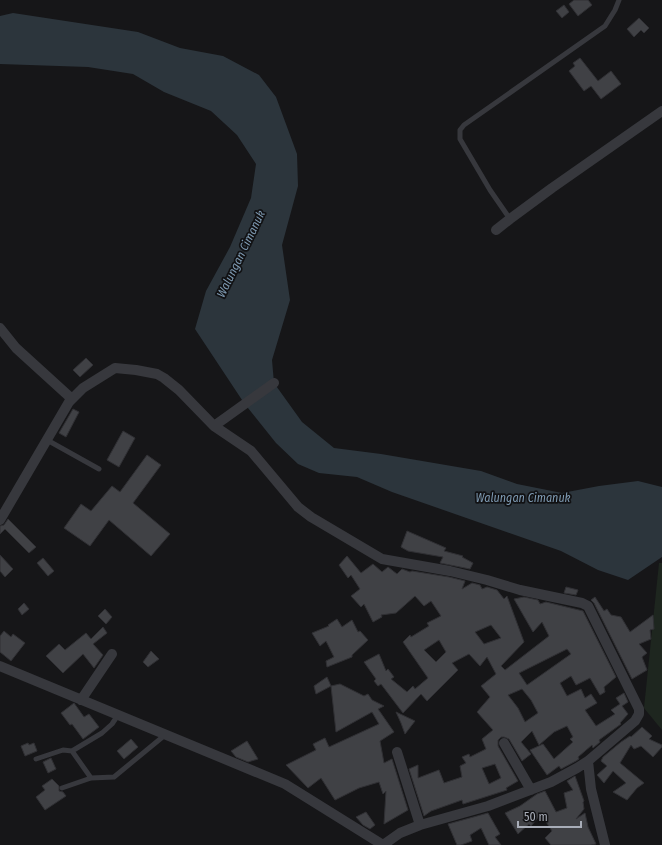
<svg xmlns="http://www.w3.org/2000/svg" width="662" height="845" viewBox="0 0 662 845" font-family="'Fira Sans Condensed',sans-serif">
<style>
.green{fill:#1e261f}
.water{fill:#2c353c}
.building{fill:#404145;stroke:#303034;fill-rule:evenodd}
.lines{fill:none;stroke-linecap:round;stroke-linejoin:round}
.service{stroke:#37383d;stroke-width:5}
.minor{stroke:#37383d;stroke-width:10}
.labels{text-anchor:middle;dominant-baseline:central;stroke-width:3.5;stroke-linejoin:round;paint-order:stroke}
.water-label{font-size:12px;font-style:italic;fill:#7f9bb3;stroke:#111113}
</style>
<rect width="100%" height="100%" fill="#161618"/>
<path class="green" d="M659 563H662V730L644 708Z"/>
<path class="water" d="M13 13 138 32 180 48 223 56 259 75 276 97 297 154 298 186 282 245 290 300 272 360 274 383 302 422 334 448 381 454 481 471 517 484 562 493 599 486 638 481 662 487V557L628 580 598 570 561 551 392 492 357 477 319 473 298 464 276 443 244 403 195 329 206 291 230 247 251 198 256 164 237 135 211 111 164 92 133 74 88 67 0 64V16Z"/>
<path class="building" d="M574 0H588L592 5 578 16 569 4Z
M564 5 569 12 562 18 556 11Z
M639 18 649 28 644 33 641 30 634 37 627 29Z
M580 58 598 81 611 71 621 84 601 99 591 86 584 91 569 71 575 66 573 63Z
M86 358 93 365 80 377 73 370Z
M73 409 79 412 66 437 59 433Z
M123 431 135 438 119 467 107 460Z
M147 455 161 465 133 503 170 534 151 556 109 520 90 546 64 528 81 504 91 511 112 486 120 492Z
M8 519 36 547 29 553 5 529 0 534V526L4 525Z
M407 531 446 548 444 551 463 556 462 557 473 563 470 569 440 563 443 557 408 551 401 547Z
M0 555 13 569 5 577 0 571Z
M347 556 361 573 373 564 382 572 388 567 397 574 402 569 410 572 412 571 449 577 465 581 462 589 472 583 480 585 482 589 487 587 497 590 504 599 507 596 524 642 501 666 505 670 549 636 542 622 533 632 514 599 524 597 538 600 540 604 546 602 583 611 616 677 604 687 605 692 600 695 590 678 576 685 571 676 560 683 567 696 581 689 585 698 591 694 597 703 585 710 596 726 615 714 611 710 620 704 616 698 624 693 628 702 622 706 628 714 620 723 621 724 599 740 600 742 593 748 592 745 578 757 579 759 576 761 561 769 559 766 547 775 530 750 543 744 554 759 573 742 570 739 573 737 567 726 554 732 539 745 532 731 521 742 531 754 522 761 509 739 504 737H501L498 740V746L518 781 506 788 507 790 463 804 462 800 431 811 424 816 409 769 418 765V778L439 770 444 783 462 777 460 766 466 763 462 757 469 754 470 757 486 749 482 739 493 730 477 712 490 697 481 686 496 674 487 657 480 666 469 654 452 663 458 670 427 701 421 694 403 713 381 684 378 686 374 681 376 679 364 662 379 654 386 671 388 669 394 677 391 679 407 692 413 686 415 689 428 678 403 642 410 635 411 637 429 626 427 623 441 616 431 601 424 606 415 596 396 613 381 615 382 617 373 622 364 604 361 607 351 596 360 589 351 575 348 578 339 565ZM491 625 501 638 484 644 475 632ZM439 640 446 652 436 662 424 650ZM567 649 571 654 527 685 519 673ZM522 689 531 700 538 713 525 722 518 708 508 695ZM495 764 501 778 489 784 482 768Z
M43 558 54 571 48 576 37 563Z
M566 587 578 590 576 595 564 593Z
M595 597 604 611 607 609 611 615 621 617 630 632 653 615 654 629 650 630 651 639 639 644 647 653 642 657 647 670 632 679 594 603 591 600Z
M24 603 29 609 22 615 18 609Z
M105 609 112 617 106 624 98 616Z
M337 619 342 627 352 620 358 632 360 631 368 640 352 655V657L327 667 326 661 334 657 326 641 320 646 312 633 329 626 328 625Z
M103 627 107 633 93 644 103 655 94 668 83 654 63 673 46 656 59 644 65 650 86 633 91 639Z
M4 631 11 637 13 634 25 643 11 661 0 652V636Z
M151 651 159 659 148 667 143 662Z
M327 677 331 686 316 694 314 686Z
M340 684 364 696 368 694 372 700 384 706 378 709 394 732 380 741 384 763 392 759 408 810 384 824 386 791 383 794 379 782 359 788 335 800 321 778 308 788 286 765 316 750 313 744 325 738 329 747 379 724 372 712 336 732 331 686Z
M74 703 84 717 89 714 99 727 83 739 72 724 70 725 61 713Z
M396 712 415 721 405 734 401 723Z
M642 727 652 736 649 739 662 745V747L653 757 641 746 634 749 631 745 620 763 644 783 637 788 627 800 613 792 626 783 613 771 604 783 597 775 607 766 601 761 603 757 621 742 630 736 631 737Z
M131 739 138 747 124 759 117 751Z
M247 741 258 759 248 762 236 757 231 751Z
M28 743 29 745 34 743 37 751 25 756 21 746Z
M51 758 56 769 48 773 43 762Z
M575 776 584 801 583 802 584 809 576 819 585 813 588 827 596 844 591 845H551L545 838 552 831 541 814 531 826 529 824 518 834 505 813 520 806 537 794 545 791 556 812 567 808 564 793 573 790 567 781Z
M52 779 59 786V791L63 792 66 796 45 810 36 797 45 790 42 786Z
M366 812 375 825 370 829 363 825 356 817Z
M488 813 500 834 495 837 501 845H489L481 828 470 835 472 841 461 845H457L448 824Z"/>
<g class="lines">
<path class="service" d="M510 219 490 190 460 139V130L464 125 605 26 615 10 619 0
M47 440 99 469
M72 751 91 778
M36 759 63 750 72 751 102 733 112 724 118 715
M62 788 91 778 114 777 165 735"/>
<path class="minor" d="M496 230 510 219 552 188 662 111
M0 328 16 348 72 399
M214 426 274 383
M0 520 69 402 83 388 115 368 136 370 157 374 164 378 179 390 214 426 251 451 298 507 311 517 382 559 450 571 487 580 520 590 582 603 588 606 639 709V714L635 721 588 761 577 768 551 782 488 806 420 825 400 833 383 845
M0 666 285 784 383 845
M81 700 112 654
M504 743 531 790
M397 752 420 825
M588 761 591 789 605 845"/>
</g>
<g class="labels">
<g class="water-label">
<text transform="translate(241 254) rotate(-64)">Walungan Cimanuk</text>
<text x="523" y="498">Walungan Cimanuk</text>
</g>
</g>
<path d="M518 821v6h63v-6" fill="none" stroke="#a8adb8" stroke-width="2"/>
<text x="524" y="821" font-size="12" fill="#a8adb8" stroke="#111113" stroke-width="3" paint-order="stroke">50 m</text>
</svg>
